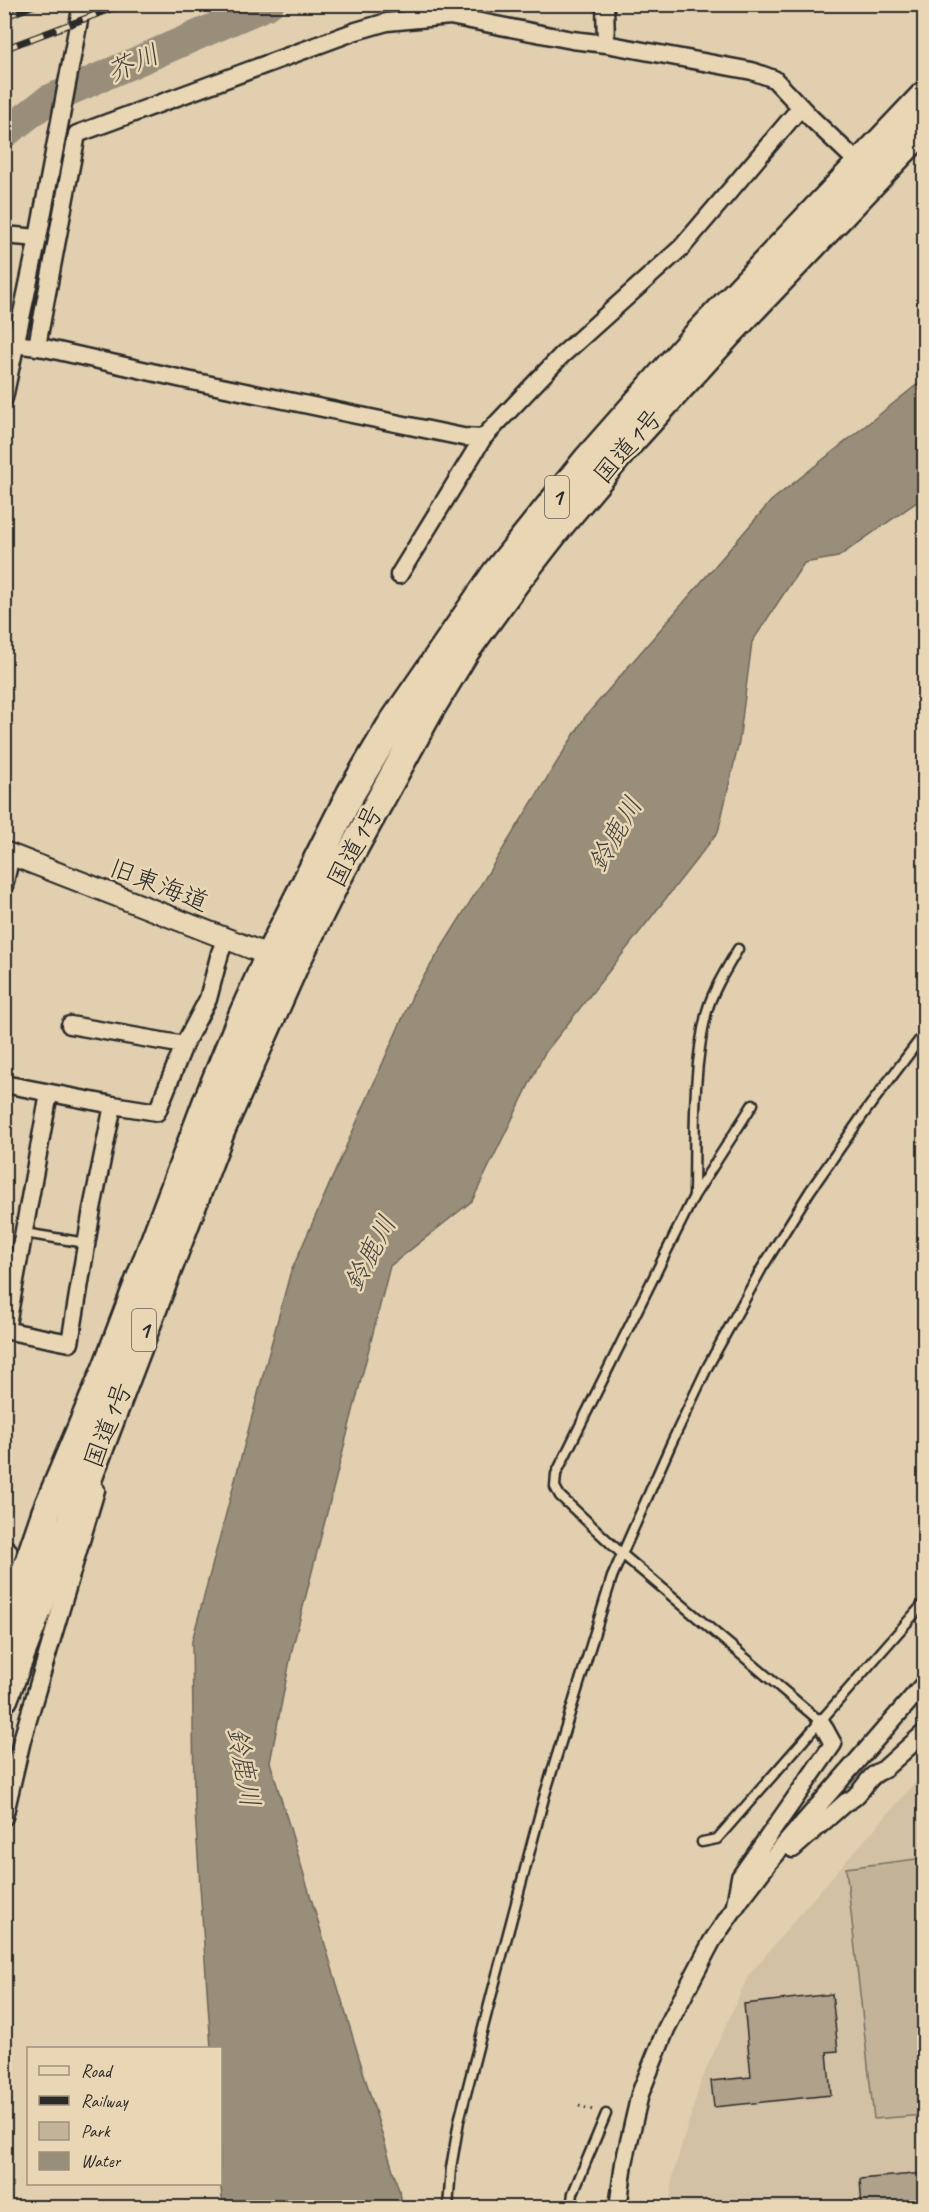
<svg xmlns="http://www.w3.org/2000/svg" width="929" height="2212" viewBox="0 0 929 2212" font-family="Caveat,'Klee One',sans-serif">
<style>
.built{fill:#d2c1a4}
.green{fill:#c3b499;stroke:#777062;stroke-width:1.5}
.water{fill:#998e7a;stroke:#6d665a;stroke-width:1.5}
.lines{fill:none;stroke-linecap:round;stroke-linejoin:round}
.river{stroke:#998e7a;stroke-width:30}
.building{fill:#afa18a;stroke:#2b2b2b;stroke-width:1.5}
.service-casing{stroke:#2b2b2b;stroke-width:13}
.minor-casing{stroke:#2b2b2b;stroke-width:21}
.tertiary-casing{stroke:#2b2b2b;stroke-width:24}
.trunk-casing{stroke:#2b2b2b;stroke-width:32}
.path{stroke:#2b2b2b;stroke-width:3;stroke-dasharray:1.5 4.5;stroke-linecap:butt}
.service{stroke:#e9d6b4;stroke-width:8}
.minor{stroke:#e9d6b4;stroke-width:16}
.tertiary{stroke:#e9d6b4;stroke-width:20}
.trunk{stroke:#e9d6b4;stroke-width:27}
.rail-casing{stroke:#2b2b2b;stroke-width:7}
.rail{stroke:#e9d6b4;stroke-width:4.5;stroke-dasharray:14;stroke-linecap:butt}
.labels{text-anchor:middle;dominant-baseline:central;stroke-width:5;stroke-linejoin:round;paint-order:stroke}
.shield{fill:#e9d6b4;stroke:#645e54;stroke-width:1.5}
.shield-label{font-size:24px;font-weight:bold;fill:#2b2b2b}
.street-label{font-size:26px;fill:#2b2b2b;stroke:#e9d6b4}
.water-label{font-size:27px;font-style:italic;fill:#46443f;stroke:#e9d6b4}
</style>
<rect width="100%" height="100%" fill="#e1cfaf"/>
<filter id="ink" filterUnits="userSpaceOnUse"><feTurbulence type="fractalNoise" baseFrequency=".0167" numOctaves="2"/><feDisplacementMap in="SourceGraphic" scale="12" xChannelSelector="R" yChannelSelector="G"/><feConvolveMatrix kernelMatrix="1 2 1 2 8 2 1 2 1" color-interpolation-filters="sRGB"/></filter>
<g filter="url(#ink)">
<path class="built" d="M924 1773V2207L669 2208 673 2174 701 2081 748 1976 822 1888Z"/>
<path class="green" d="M924 1858V2115L874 2119 846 1868Z"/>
<path class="water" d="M924 379V497L838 557 804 563 752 642 739 742 718 832 544 1054 472 1201 390 1266 292 1650 270 1762 401 2197V2207H223L220 2178V2048H211L194 1797 192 1641 290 1274 414 992 585 717 771 501Z"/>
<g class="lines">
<path class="river" d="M4 134 48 100 269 4"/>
</g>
<path class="building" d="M832 1994 838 2051 827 2052 831 2095 714 2107 711 2081 751 2077 744 2004Z
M924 2173V2208H862L860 2179Z"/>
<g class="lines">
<defs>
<path id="service" d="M753 1104 694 1196 556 1474 555 1487 560 1496 622 1554 821 1722
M694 1196C695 1135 692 1070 707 1011 713 990 727 968 738 949
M24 1233 86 1243
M702 1842 717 1839 924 1603
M448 2208 451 2168 459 2121 491 1997 545 1794 612 1577 671 1444 708 1366 762 1268 810 1191 865 1112 924 1034
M571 2208 573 2193 606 2114"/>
<path id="minor" d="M605 4 606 44 752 71 774 79 812 119 866 170
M4 235 38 238
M15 344 45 348 187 380 463 437 483 438
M37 346 77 134 356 31 387 22 450 16 572 40 606 44
M4 398 38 238 82 4
M399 575 483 438 561 356 682 247 801 107
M4 886 11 855
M70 1025 184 1045
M4 1084 113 1105 92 1209 70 1343 4 1330
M113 1105 157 1112 184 1045 208 999 220 953 226 939
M6 1330 49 1093
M4 1551 8 1550 4 1565
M4 1817 22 1740 96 1490
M793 1849 846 1802C862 1797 866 1775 883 1770L924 1733
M735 1905 740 1877 833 1744 821 1722
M618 2208 624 2163 640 2094 666 2029 712 1941 741 1899 770 1861 924 1684"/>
<path id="tertiary" d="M4 852 281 960"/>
<path id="trunk" d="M4 1634 46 1512 107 1367 207 1102 241 1019 269 956 351 793 390 727 496 573 587 460 691 342 924 96
M4 1698 221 1130 294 966 339 875 429 711 466 650 514 584 560 525 629 443 729 333 924 128"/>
</defs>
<use href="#service" class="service-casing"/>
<use href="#minor" class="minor-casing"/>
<use href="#tertiary" class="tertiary-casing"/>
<use href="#trunk" class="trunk-casing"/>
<path class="path" d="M579 2106 596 2111"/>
<use href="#service" class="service"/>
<use href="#minor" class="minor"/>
<use href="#tertiary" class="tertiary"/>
<use href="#trunk" class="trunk"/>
<defs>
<path id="rail" d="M4 17 37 4
M4 49 124 4"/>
</defs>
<use href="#rail" class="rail-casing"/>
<use href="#rail" class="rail"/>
</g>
</g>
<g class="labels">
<g class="shield">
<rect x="545" y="476" width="24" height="42" rx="4.5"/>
<rect x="132" y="1309" width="24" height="42" rx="4.5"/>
</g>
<g class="shield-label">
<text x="557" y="497">1</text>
<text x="144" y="1330">1</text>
</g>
<g class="street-label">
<text transform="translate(628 446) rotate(-49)">国道1号</text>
<text transform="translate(355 846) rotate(-62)">国道1号</text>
<text transform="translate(159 885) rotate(21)">旧東海道</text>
<text transform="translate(108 1425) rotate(-69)">国道1号</text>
</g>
<g class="water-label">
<text transform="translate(133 63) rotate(-23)">芥川</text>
<text transform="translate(615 834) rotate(-60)">鈴鹿川</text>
<text transform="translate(370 1253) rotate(-62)">鈴鹿川</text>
<text transform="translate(244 1767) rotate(80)">鈴鹿川</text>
</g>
</g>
<rect width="929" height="2212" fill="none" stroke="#e9d6b4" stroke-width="24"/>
<rect x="12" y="12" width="905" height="2188" fill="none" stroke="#2b2b2b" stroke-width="2" filter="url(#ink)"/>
<rect x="27" y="2047" width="195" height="138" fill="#e9d6b4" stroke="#9d927d" stroke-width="1.5"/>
<rect x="39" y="2066" width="30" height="9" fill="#e9d6b4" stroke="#9d927d" stroke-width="1.5"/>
<text x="81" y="2077" font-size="18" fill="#2b2b2b">Road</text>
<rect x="39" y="2096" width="30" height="9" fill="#2b2b2b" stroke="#9d927d" stroke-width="1.5"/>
<text x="81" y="2107" font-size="18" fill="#2b2b2b">Railway</text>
<rect x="39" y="2122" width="30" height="18" fill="#c3b499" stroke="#9d927d" stroke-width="1.5"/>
<text x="81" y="2137" font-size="18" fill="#2b2b2b">Park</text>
<rect x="39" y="2152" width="30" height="18" fill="#998e7a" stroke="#9d927d" stroke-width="1.5"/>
<text x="81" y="2167" font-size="18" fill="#2b2b2b">Water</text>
</svg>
